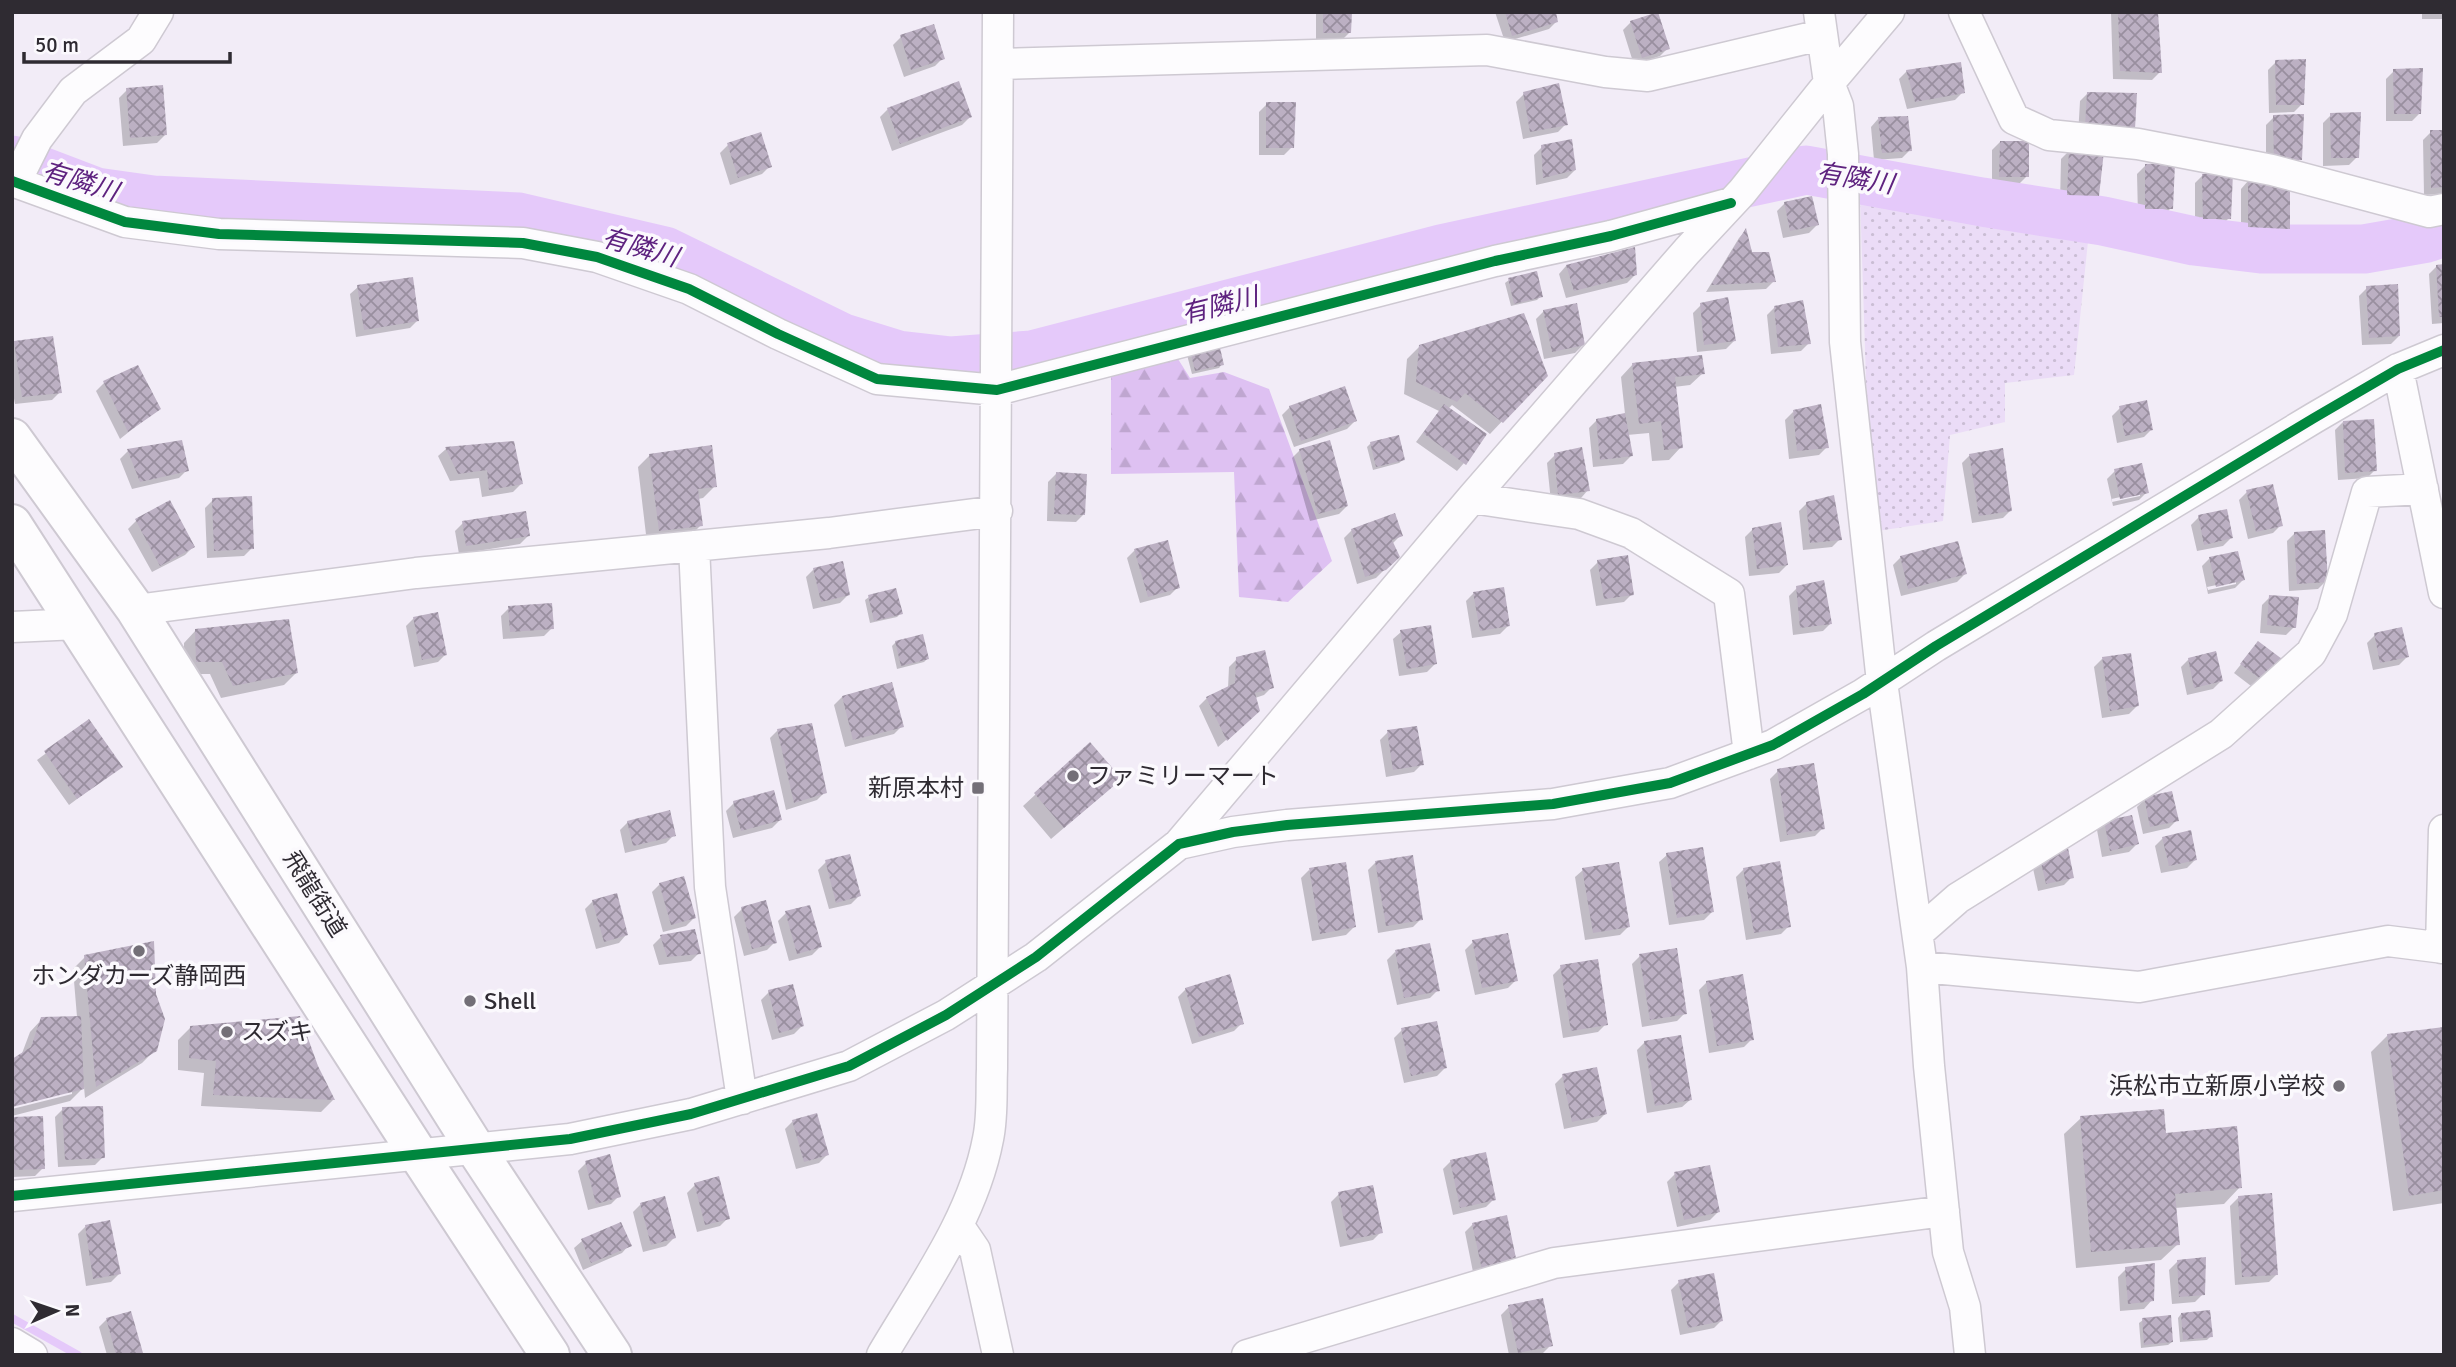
<svg xmlns="http://www.w3.org/2000/svg" width="2456" height="1367" viewBox="0 0 2456 1367" font-family="Signika,'Noto Sans JP',sans-serif">
<style>
.green{fill:url(#green-dots)}
.forest{fill:url(#forest-firs)}
.shadow{fill:#0003;fill-rule:evenodd}
.lines{fill:none;stroke-linecap:round;stroke-linejoin:round}
.stream{stroke:#e5c9fa;stroke-width:8}
.river{stroke:#e5c9fa;stroke-width:49}
.building{fill:url(#building-cross-hatch)}
.minor-casing{stroke:#cec9d2;stroke-width:33}
.highway-casing{stroke:#cec9d2;stroke-width:42}
.minor{stroke:#fdfcfe;stroke-width:30}
.highway{stroke:#fdfcfe;stroke-width:38}
.cycleway-casing{stroke:#fbf9fd;stroke-width:15}
.cycleway{stroke:#00873e;stroke-width:10}
.poi-dot{fill:#736f77;stroke:#fbf9fd;stroke-width:2.5}
.labels{text-anchor:middle;dominant-baseline:central;stroke-width:7;stroke-linejoin:round;paint-order:stroke}
.poi-label{font-size:24px;fill:#2f2b32;stroke:#fbf9fd;text-anchor:start}
.street-label{font-size:24px;fill:#2f2b32;stroke:#fbf9fd}
.water-label{font-size:26px;font-style:italic;fill:#5e227f;stroke:#fbf9fd}
</style>
<defs>
<pattern id="green-dots" width="8" height="8" patternUnits="userSpaceOnUse" patternTransform="scale(1.75)"><rect width="8" height="8" fill="#ebdcf7"/><path d="M2 2h.1M6 6h.1" fill="none" stroke="#cabdd4" stroke-width="1.8" stroke-linecap="round"/></pattern>
<pattern id="forest-firs" width="22" height="20" patternUnits="userSpaceOnUse" patternTransform="scale(1.75)"><rect width="22" height="20" fill="#dec1f2"/><path d="M5 1l3.5 6h-7zM16 11l3.5 6h-7z" fill="#bfa6d0"/></pattern>
<pattern id="building-cross-hatch" width="8" height="8" patternUnits="userSpaceOnUse" patternTransform="scale(1.75)"><rect width="8" height="8" fill="#bcb0c3"/><path d="M0 0l8 8M0 8l8-8" fill="none" stroke="#998f9f"/></pattern>
</defs>
<rect width="100%" height="100%" fill="#f2ecf7"/>
<path class="green" d="M1860 196 2089 232 2074 375 2005 383V422L1950 435 1943 521 1871 532Z"/>
<path class="forest" d="M1178 359 1190 378 1224 372 1269 389 1332 561 1288 602 1239 597 1234 472 1111 474V372Z"/>
<path class="shadow" d="M1316 12H1351L1349 33 1341 41 1316 40Z
M1495 12H1554L1557 21 1549 29 1505 42Z
M2111 12H2156L2160 72 2152 80 2113 79Z
M2422 12H2444V19H2422Z
M1631 22 1668 48 1660 56 1634 65 1623 30Z
M901 37 943 58 935 66 904 77 893 45Z
M2276 62 2302 104 2294 112 2269 113 2268 70Z
M1907 71 1963 92 1955 100 1907 109 1899 79Z
M2394 71 2420 113 2412 121H2386V79Z
M127 90 165 135 157 143 123 146 119 98Z
M2088 93 2135 95 2078 135 2080 101Z
M1524 94 1566 124 1558 132 1523 139 1516 102Z
M1267 104 1292 147 1284 155H1259V112Z
M888 109 970 117 962 125 892 151 880 117Z
M2331 115 2357 157 2349 165 2323 166V123Z
M2274 117 2300 159 2292 167 2266 168V125Z
M1878 119 1910 150 1902 158 1874 160 1871 127Z
M2444 131V194L2424 195 2423 140 2431 132Z
M2000 142 2027 176 2019 184H1992V150Z
M728 145 770 166 762 174 730 185 720 153Z
M1542 147 1575 170 1567 178 1536 185 1534 155Z
M2069 151 2097 195 2089 203H2060L2061 159Z
M2145 166 2171 208 2163 216H2138L2137 174Z
M2203 175 2229 218 2221 226H2195V183Z
M2248 181 2289 229 2281 237 2241 234V189Z
M1785 203 1817 225 1809 233 1783 238 1777 211Z
M1745 231 1750 254 1774 281 1766 289 1706 292 1739 238Z
M1566 266 1635 275 1627 283 1566 298 1559 274Z
M2437 266H2444V323L2432 324 2429 274Z
M1509 280 1541 296 1537 300 1511 306 1505 283Z
M358 287 418 320 410 328 356 337 350 294Z
M2367 288 2399 336 2391 344 2362 345 2359 296Z
M1701 305 1734 341 1726 349 1697 352 1693 313Z
M1775 307 1809 343 1801 351 1771 354 1767 315Z
M1544 311 1583 345 1575 353 1544 359 1536 319Z
M15 342 60 392 52 400 15 404 12 388V344Z
M1420 346 1546 375 1490 434 1452 405 1448 409 1464 463 1457 471 1416 442 1439 411 1404 394 1407 359Z
M1186 351 1222 364 1219 368 1192 374Z
M1633 364 1703 373 1690 385 1674 387 1681 447 1669 460 1652 461 1649 433 1627 435 1631 456 1623 464 1593 467 1589 428 1597 420 1625 414 1621 377Z
M138 367 159 408 120 439 96 391 104 383Z
M1290 407 1355 421 1347 429 1294 447 1282 415Z
M2120 408 2152 429 2144 437 2117 443 2112 416Z
M1793 412 1827 447 1819 455 1789 459 1785 420Z
M2343 422 2375 470 2367 478 2338 480 2335 430Z
M513 443 521 484 513 492 482 497 479 478 450 481 438 456 446 449Z
M1371 443 1403 460 1399 463 1373 470 1367 447Z
M1300 450 1347 506 1339 514 1310 521 1292 458Z
M128 451 187 470 179 478 132 489 120 459Z
M650 455 715 486 703 498 698 499 701 525 689 537 647 543 638 467Z
M1555 455 1588 490 1581 498 1551 502 1547 463Z
M1970 455 2011 510 2003 518 1972 523 1962 463Z
M2115 471 2147 492 2139 500 2113 506 2107 479ZM2140 493V496L2112 502 2111 499Z
M1056 474 1084 514 1076 522 1047 521 1048 482Z
M2247 492 2281 525 2273 533 2248 539 2239 500Z
M213 500 252 548 244 556 207 558 205 508Z
M1807 503 1840 539 1832 547 1803 550 1799 511Z
M2199 517 2231 538 2223 546 2197 551 2191 525Z
M136 521 193 547 185 555 152 572 128 529Z
M463 523 528 536 520 544 459 554 455 531Z
M1753 529 1787 565 1779 573 1749 576 1745 537Z
M1352 530 1401 535 1392 544 1397 557 1376 578 1357 584 1344 538Z
M2295 533 2326 581 2318 589 2289 591 2287 541Z
M1135 550 1178 587 1170 595 1140 603 1127 558Z
M1901 557 1965 574 1957 582 1901 596 1893 565Z
M2210 558 2243 580 2235 588 2208 594 2202 566ZM2236 581V584L2208 590 2207 587Z
M1598 562 1632 594 1624 602 1596 606 1590 570Z
M814 569 848 595 840 603 813 609 806 577Z
M1797 588 1831 623 1823 631 1793 635 1789 596Z
M1474 593 1508 626 1500 634 1472 638 1466 601Z
M869 597 901 613 897 617 870 623 865 600Z
M2270 597 2294 627 2286 635 2260 633 2262 605Z
M509 608 552 628 544 636 503 639 501 616Z
M414 618 446 654 438 662 414 667 406 626Z
M196 630 296 673 284 685 221 698 210 674H184V643Z
M1401 632 1435 664 1427 672 1399 676 1393 639Z
M2375 635 2407 657 2399 665 2373 670 2367 643Z
M896 642 927 659 924 662 897 669 892 646Z
M2258 643 2279 659 2255 689 2234 673Z
M1237 659 1272 687 1264 695 1255 698 1250 719 1218 747 1199 706 1207 698 1228 688 1229 667Z
M2102 659 2137 706 2129 714 2102 718 2094 667Z
M2189 659 2221 681 2213 689 2187 695 2181 667Z
M842 697 902 726 894 734 845 747 834 705Z
M89 721 120 767 69 805 37 760Z
M778 730 825 792 817 800 786 810 770 738Z
M1388 732 1422 764 1414 772 1386 777 1380 740Z
M1778 771 1823 828 1815 836 1780 842 1770 779Z
M1107 791 1051 839 1023 806 1036 794Z
M2145 799 2177 820 2169 828 2143 834 2137 807Z
M734 803 780 820 772 828 733 838 726 811Z
M628 822 674 835 666 843 625 853 620 830Z
M2105 822 2137 844 2129 852 2102 857 2097 830Z
M2163 838 2195 860 2187 868 2161 873 2155 846Z
M1667 855 1712 912 1704 920 1669 925 1659 862Z
M2040 856 2072 877 2064 885 2038 891 2032 864Z
M826 862 859 896 851 904 829 909 818 870Z
M1376 862 1421 919 1413 927 1378 933 1368 870Z
M1744 869 1789 926 1781 934 1746 940 1736 877Z
M1309 870 1354 927 1346 935 1312 941 1301 878Z
M1583 870 1628 927 1620 935 1585 940 1575 877Z
M660 884 694 918 686 926 663 932 652 892Z
M593 901 626 935 619 943 596 949 585 909Z
M742 909 775 942 767 950 744 956 734 917Z
M786 913 820 947 812 955 789 961 778 921Z
M661 937 699 953 691 961 659 965 653 945Z
M1473 942 1516 980 1508 988 1475 995 1465 950Z
M1395 952 1438 990 1430 998 1397 1005 1387 960Z
M1640 956 1685 1013 1677 1021 1642 1027 1632 964Z
M85 957 155 1050 142 1063 85 1098 84 1087 70 1101 12 1116V1109L72 1094V1090L21 1056 30 1032 42 1019 77 1017 73 969Z
M1561 967 1606 1024 1598 1032 1563 1038 1553 975Z
M1707 982 1752 1039 1744 1047 1709 1053 1699 990Z
M1186 989 1242 1023 1234 1031 1192 1044 1178 997Z
M769 992 802 1026 794 1034 772 1040 761 1000Z
M190 1028 316 1067 333 1100 321 1112 201 1106 204 1073 178 1070V1040Z
M2444 1029V1203L2393 1211 2371 1052 2388 1035Z
M1402 1030 1445 1068 1437 1076 1404 1083 1394 1038Z
M1645 1042 1690 1100 1682 1107 1647 1113 1637 1050Z
M1563 1076 1605 1114 1597 1122 1564 1129 1555 1084Z
M63 1109 103 1157 95 1165 58 1167 55 1117Z
M2081 1118 2165 1134 2240 1187 2224 1204 2175 1208 2178 1244 2161 1260 2076 1268 2064 1134Z
M12 1119 43 1168 35 1176 12 1177Z
M793 1121 827 1155 819 1163 796 1169 785 1129Z
M1451 1161 1494 1199 1486 1207 1453 1215 1443 1169Z
M586 1163 619 1196 611 1204 588 1210 578 1171Z
M1675 1174 1718 1212 1710 1220 1677 1227 1667 1182Z
M695 1185 728 1218 720 1226 697 1232 687 1193Z
M1339 1194 1381 1232 1373 1240 1340 1247 1331 1202Z
M2238 1198 2277 1274 2269 1282 2235 1285 2230 1206Z
M641 1204 674 1238 666 1246 643 1252 633 1212Z
M1473 1224 1515 1262 1474 1277 1465 1232Z
M86 1226 119 1274 111 1282 86 1286 78 1234Z
M582 1241 629 1245 622 1253 583 1270 574 1248Z
M2177 1262 2203 1294 2195 1302 2172 1304 2169 1270Z
M2126 1269 2152 1300 2144 1309 2120 1311 2118 1277Z
M1679 1282 1722 1320 1714 1328 1680 1335 1671 1290Z
M1509 1307 1551 1345 1543 1353 1509 1355 1501 1315Z
M2181 1314 2211 1336 2207 1340 2180 1342 2178 1318Z
M107 1319 141 1353 139 1355H107L99 1327Z
M2143 1320 2172 1342 2168 1345 2141 1348 2139 1323Z"/>
<g class="lines">
<path class="stream" d="M12 1318 78 1355"/>
<path class="river" d="M12 160 96 192 153 200 519 217 665 251 843 338 898 355 951 361 1032 355 1441 249 1806 170 1982 202 2103 221 2194 241 2261 249H2364L2427 238 2444 232"/>
</g>
<path class="building" d="M1323 12H1352L1351 33H1323Z
M1505 12H1556L1558 22 1512 36Z
M1658 12 1670 49 1642 58 1630 21Z
M2118 12H2158L2162 73 2120 71Z
M934 24 945 59 911 70 900 35Z
M2306 59 2304 105H2276L2275 60Z
M1961 62 1965 93 1915 102 1906 70Z
M2423 68 2421 114H2394L2393 69Z
M959 81 972 117 900 144 887 108Z
M1559 83 1568 125 1530 132 1523 92Z
M163 85 167 135 130 138 126 88Z
M2087 92 2137 93 2135 129 2085 127Z
M1266 102H1296L1294 148H1266Z
M2361 112 2359 158H2331L2330 113Z
M2304 114 2302 160H2274L2273 115Z
M1908 116 1912 151 1882 153 1878 117Z
M2430 130H2444V187L2431 188Z
M761 132 772 167 738 178 727 143Z
M1572 139 1576 170 1543 178 1541 145Z
M2000 141H2029V177H1999Z
M2069 149 2104 151 2099 196 2067 195Z
M2175 163 2173 209H2145V164Z
M2233 173 2231 219H2203L2202 174Z
M2248 179 2290 186V229L2248 227Z
M1812 196 1819 225 1790 231 1784 202Z
M1746 228 1752 252H1769L1776 282 1711 285Z
M1635 247 1637 275 1574 291 1566 265Z
M2444 264V317H2439L2436 265Z
M1537 271 1543 297 1514 304 1508 278Z
M413 277 419 321 364 330 357 285Z
M2398 284 2400 336 2369 338 2366 286Z
M1728 297 1736 341 1704 345 1700 303Z
M1803 300 1811 344 1778 347 1774 306Z
M1577 303 1585 345 1552 352 1543 310Z
M1524 313 1548 376 1503 423 1465 393 1457 402 1416 382 1419 345Z
M53 336 62 393 22 397 14 341Z
M1218 339 1224 365 1195 371 1189 346Z
M1702 355 1705 374 1675 377 1683 448 1664 450 1661 421 1639 424 1632 363Z
M138 365 161 409 128 432 103 381Z
M1345 386 1357 421 1301 441 1289 406Z
M2147 400 2153 430 2125 436 2119 406Z
M1444 404 1487 434 1466 465 1423 433Z
M1821 404 1829 448 1797 451 1793 410Z
M1625 413 1633 456 1600 460 1596 419Z
M2374 419 2377 471 2345 473 2343 421Z
M1399 435 1405 460 1376 467 1370 442Z
M182 440 189 471 140 482 127 449Z
M1330 440 1348 506 1318 514 1299 449Z
M514 441 523 484 489 490 487 470 458 474 445 447Z
M712 445 717 487 698 489 703 526 659 531 649 454Z
M1582 447 1590 491 1558 495 1554 453Z
M2003 448 2012 511 1979 516 1969 454Z
M2142 463 2149 493 2120 499 2114 469Z
M1056 472 1087 474 1085 515 1054 514Z
M2273 484 2283 526 2256 532 2246 490Z
M1834 495 1842 540 1810 543 1806 502Z
M252 496 254 549 214 551 212 498Z
M170 500 195 547 160 566 135 519Z
M2227 509 2233 538 2204 545 2198 515Z
M526 511 530 536 466 546 462 521Z
M1395 513 1403 536 1392 540 1400 557 1386 570 1365 577 1351 529Z
M1781 522 1788 565 1757 569 1752 528Z
M2325 530 2328 582 2297 584 2294 532Z
M1168 540 1180 588 1148 597 1134 549Z
M1958 541 1967 574 1908 589 1900 556Z
M2238 551 2245 580 2216 587 2209 557Z
M1628 555 1634 595 1604 599 1597 560Z
M843 561 850 595 821 602 813 568Z
M1824 580 1832 624 1800 628 1796 586Z
M1504 587 1510 626 1480 631 1473 592Z
M896 588 903 614 874 621 868 595Z
M2269 595 2299 597 2296 628 2267 625Z
M552 603 554 629 510 632 508 606Z
M438 612 447 655 422 660 413 617Z
M289 619 298 673 233 686 222 662H196L195 629Z
M1431 625 1437 664 1407 669 1400 630Z
M2402 627 2409 657 2380 663 2374 633Z
M923 634 929 659 901 666 895 641Z
M2258 641 2282 659 2265 682 2240 664Z
M1265 650 1274 688 1255 693 1260 711 1227 741 1206 697 1235 683 1236 657Z
M2216 651 2223 681 2194 688 2188 658Z
M2131 653 2139 706 2110 711 2102 657Z
M892 682 904 727 853 740 842 696Z
M89 719 123 767 77 799 44 751Z
M812 723 827 793 794 803 777 729Z
M1417 726 1424 765 1393 770 1387 730Z
M1090 742 1122 779 1064 828 1034 793Z
M1814 763 1825 829 1787 835 1777 769Z
M774 790 782 820 741 831 733 801Z
M2172 791 2179 821 2150 827 2144 797Z
M670 810 676 836 633 846 627 821Z
M2132 815 2139 844 2110 851 2104 821Z
M2191 830 2197 860 2169 866 2162 837Z
M1703 847 1714 912 1677 918 1666 853Z
M2068 848 2074 878 2046 884 2039 854Z
M850 854 861 896 836 903 825 860Z
M1413 855 1423 920 1386 926 1375 861Z
M1780 861 1791 927 1754 933 1743 868Z
M1346 862 1356 927 1320 934 1309 868Z
M1619 862 1630 927 1593 933 1582 868Z
M684 876 696 918 671 925 659 883Z
M617 893 628 935 604 942 592 900Z
M766 900 777 943 752 949 741 907Z
M810 905 822 947 797 954 785 911Z
M695 929 701 954 667 957 660 935Z
M1508 933 1518 981 1482 988 1472 940Z
M154 941 156 994 165 1019 157 1051 96 1087 84 955Z
M1430 943 1440 991 1404 998 1395 950Z
M1677 948 1687 1014 1650 1020 1639 954Z
M1598 959 1608 1025 1571 1031 1560 965Z
M1230 974 1244 1024 1199 1037 1185 988Z
M1743 974 1754 1040 1717 1046 1706 981Z
M793 984 804 1026 779 1033 768 990Z
M81 1016 84 1089 12 1107V1059L31 1047 41 1017Z
M300 1016 318 1066 335 1100 213 1095 216 1061 189 1058 190 1026Z
M1437 1021 1447 1068 1411 1076 1401 1028Z
M2444 1027V1190L2409 1196 2387 1034Z
M1681 1035 1692 1100 1655 1106 1644 1041Z
M1597 1067 1607 1114 1572 1122 1562 1074Z
M103 1106 105 1158 65 1160 62 1107Z
M2164 1109 2166 1133 2237 1126 2242 1188 2175 1194 2180 1245 2091 1252 2080 1116Z
M817 1113 829 1155 804 1162 792 1120Z
M43 1116 45 1169 12 1170V1117Z
M1486 1152 1496 1200 1460 1208 1450 1160Z
M610 1154 621 1197 596 1204 585 1161Z
M1710 1165 1720 1212 1684 1220 1674 1172Z
M719 1176 730 1219 705 1225 694 1183Z
M1373 1185 1383 1233 1348 1240 1338 1192Z
M2272 1193 2278 1275 2242 1277 2238 1196Z
M665 1196 676 1238 651 1245 640 1203Z
M1507 1215 1517 1263 1482 1270 1472 1223Z
M110 1220 121 1274 93 1279 85 1225Z
M621 1222 632 1246 591 1263 581 1239Z
M2206 1257 2205 1295 2179 1297 2177 1260Z
M2155 1263 2154 1301 2128 1304 2125 1267Z
M1714 1273 1723 1321 1688 1328 1678 1280Z
M1543 1298 1553 1346 1518 1353 1508 1305Z
M2210 1310 2213 1337 2183 1340 2181 1313Z
M131 1311 143 1353 116 1355 106 1318Z
M2171 1315 2173 1342 2144 1345 2142 1318Z"/>
<g class="lines">
<defs>
<path id="minor" d="M1819 12 1829 83 1838 106 1843 154 1845 342 1882 682 1922 967 1929 1066 1948 1252 1965 1307 1970 1355
M1964 12 2014 119 2049 135 2138 144 2272 170 2429 212 2444 209
M998 64 1487 50 1605 72 1648 76 1821 35
M12 177H18L37 139 73 91 141 40 158 12
M12 181 125 222 219 234 523 243 597 257 689 289 778 334 877 379 997 390 1495 261 1611 236 1731 203
M2398 369 2444 593
M1472 498 1579 514 1631 533 1729 594 1749 754
M694 546 710 887 742 1099
M136 610 416 573 829 533 997 511
M12 627 78 624
M1179 844 1472 498 1687 251 1742 192 1829 83 1889 12
M1918 933 1958 898 2221 734 2311 653 2332 614 2367 492 2423 489
M2441 948 2444 830
M1922 967 2139 987 2388 941 2444 948
M12 1196 570 1139 691 1114 849 1066 946 1015 1036 957 1179 844 1233 832 1287 825 1553 804 1670 783 1773 745 1863 694 1936 646 2314 418 2398 369 2444 350
M958 1225 975 1250 998 1355
M12 1343 32 1355
M882 1355C922 1287 973 1218 988 1139 993 1116 991 1091 992 1069L998 12
M1247 1355 1554 1263 1944 1211"/>
<path id="highway" d="M12 438 136 610 475 1148 612 1355
M12 524 418 1154 550 1355"/>
</defs>
<use href="#minor" class="minor-casing"/>
<use href="#highway" class="highway-casing"/>
<use href="#minor" class="minor"/>
<use href="#highway" class="highway"/>
<defs>
<path id="cycleway" d="M12 181 125 222 219 234 523 243 597 257 689 289 778 334 877 379 997 390 1495 261 1611 236 1731 203
M12 1196 570 1139 691 1114 849 1066 946 1015 1036 957 1179 844 1233 832 1287 825 1553 804 1670 783 1773 745 1863 694 1936 646 2314 418 2398 369 2444 350"/>
</defs>
<use href="#cycleway" class="cycleway-casing"/>
<use href="#cycleway" class="cycleway"/>
</g>
<g class="poi-dot">
<circle cx="1073" cy="776" r="7"/>
<rect x="971" y="781" width="14" height="14" rx="3.5"/>
<circle cx="139" cy="951" r="7"/>
<circle cx="470" cy="1001" r="7"/>
<circle cx="227" cy="1032" r="7"/>
<circle cx="2339" cy="1086" r="7"/>
</g>
<g class="labels">
<g class="poi-label">
<text x="1087" y="776">ファミリーマート</text>
<text x="964" y="788" text-anchor="end">新原本村</text>
<text x="139" y="976" text-anchor="middle">ホンダカーズ静岡西</text>
<text x="484" y="1001">Shell</text>
<text x="241" y="1032">スズキ</text>
<text x="2325" y="1086" text-anchor="end">浜松市立新原小学校</text>
</g>
<g class="street-label">
<text transform="translate(315 894) rotate(58)">飛龍街道</text>
</g>
<g class="water-label">
<text transform="translate(1855 179) rotate(9)">有隣川</text>
<text transform="translate(80 182) rotate(17)">有隣川</text>
<text transform="translate(640 248) rotate(16)">有隣川</text>
<text transform="translate(1220 306) rotate(-14)">有隣川</text>
</g>
</g>
<rect width="2456" height="1367" fill="none" stroke="#2f2b32" stroke-width="28"/>
<g transform="translate(56 1311) rotate(88)" stroke="#fbf9fd" stroke-width="5" paint-order="stroke">
<path d="M0-5L12 26L0 18L-12 26Z" fill="#2f2b32"/>
<text y="-10" font-size="19" font-weight="bold" text-anchor="middle" fill="#2f2b32">N</text>
</g>
<path d="M24 52v10h206v-10" fill="none" stroke="#2f2b32" stroke-width="3.5"/>
<text x="35" y="52" font-size="21" fill="#2f2b32" stroke="#fbf9fd" stroke-width="5" paint-order="stroke">50 m</text>
</svg>
